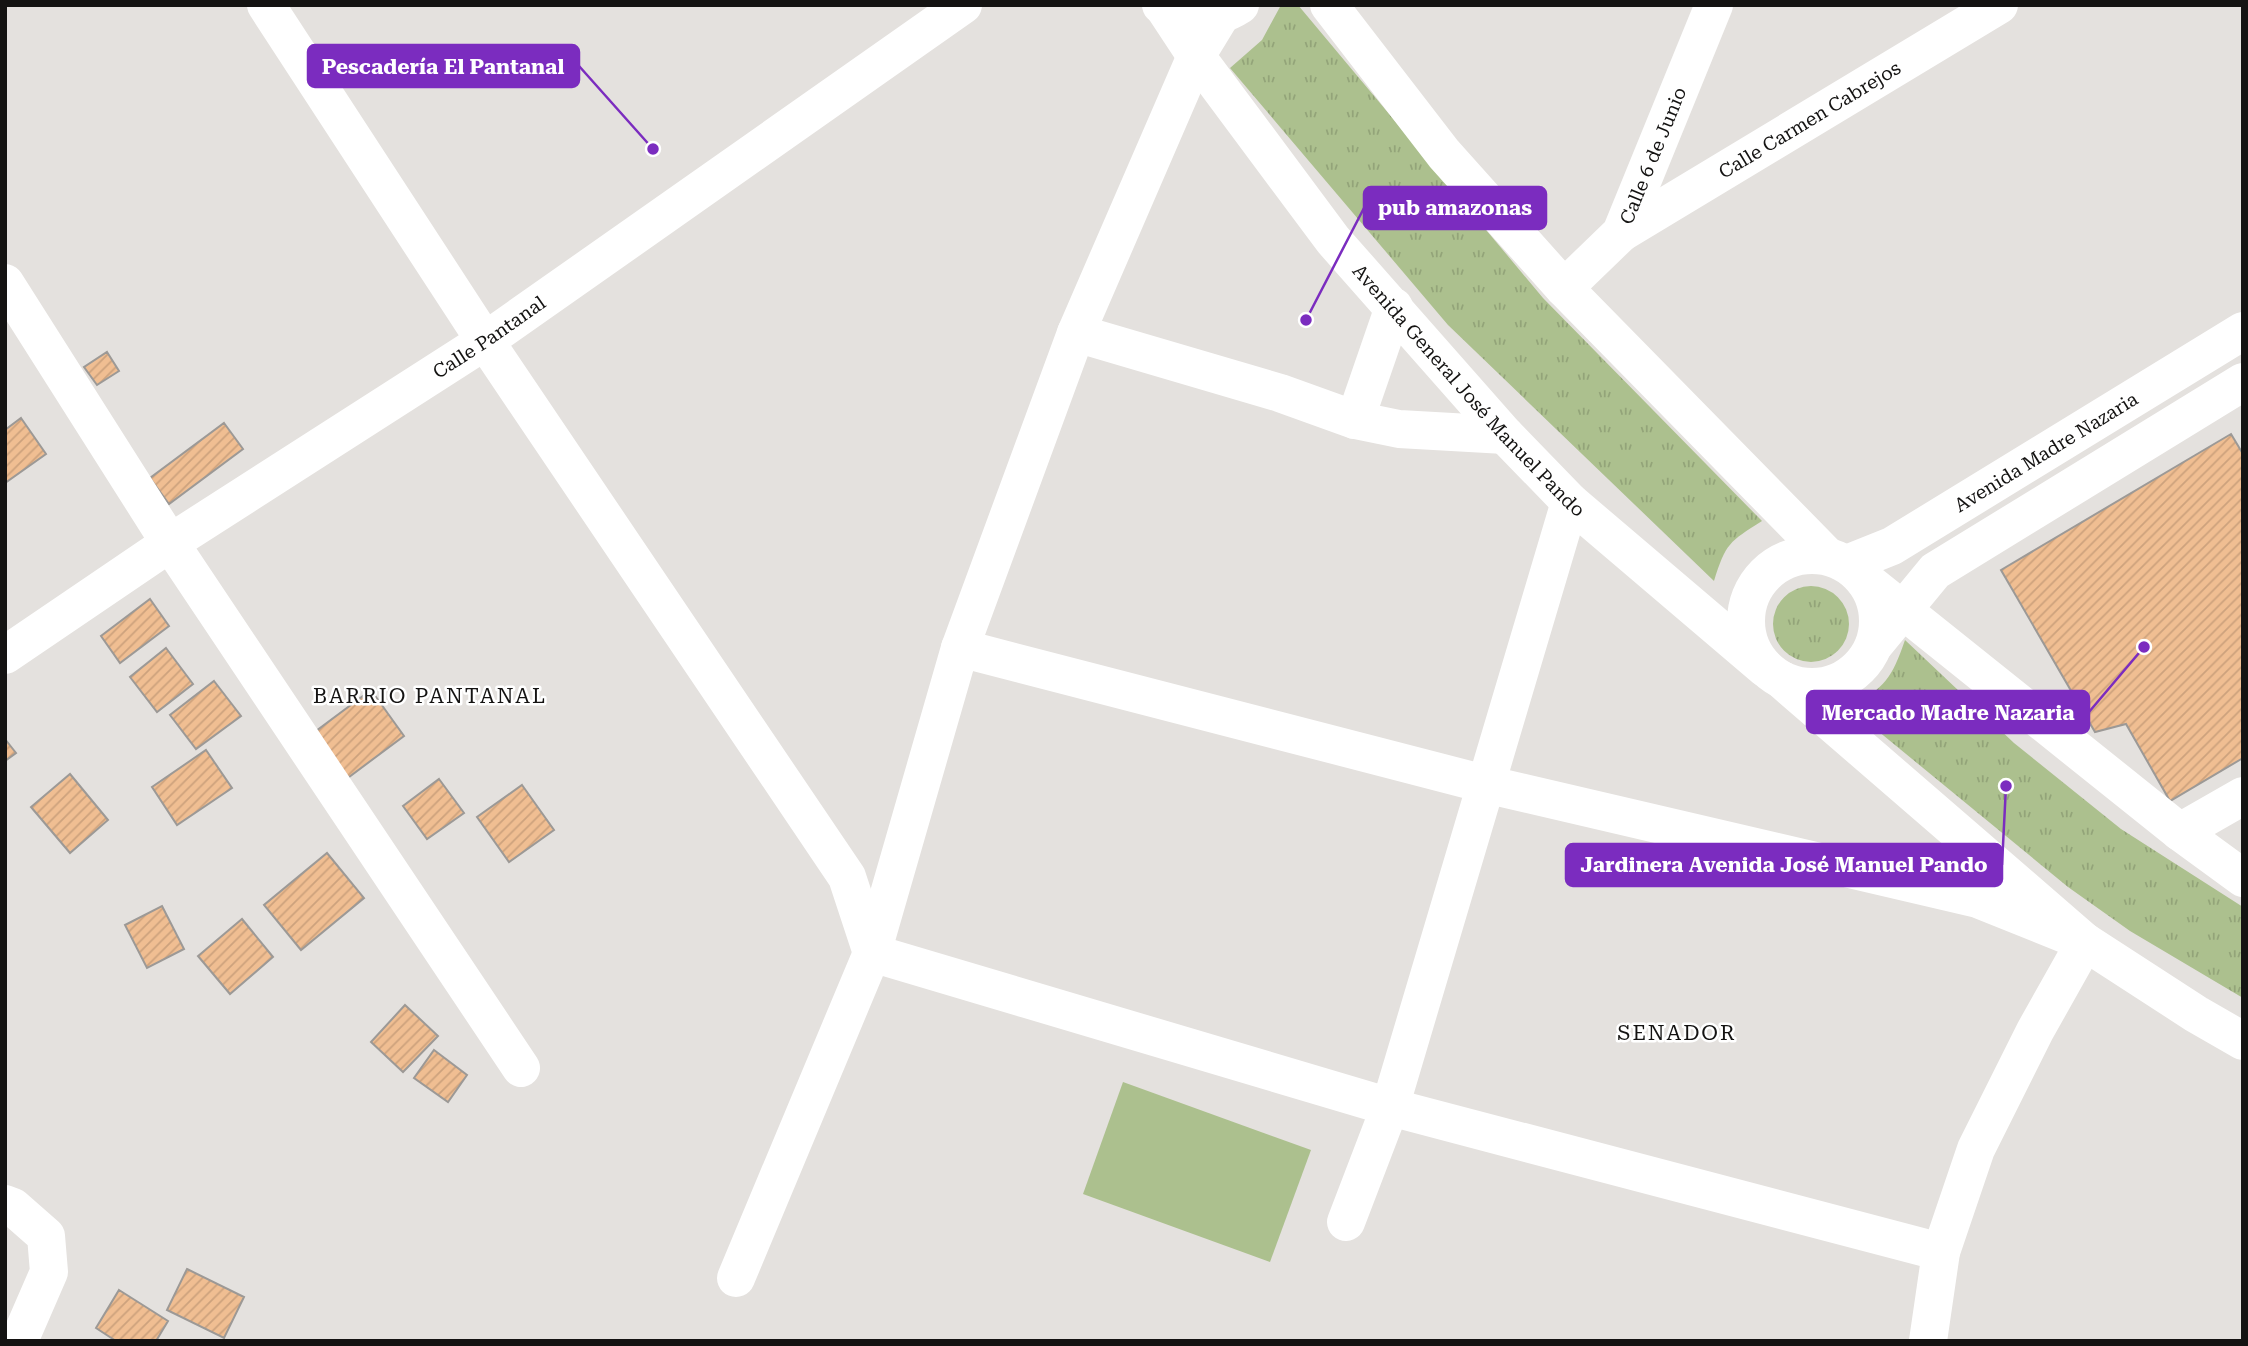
<svg xmlns="http://www.w3.org/2000/svg" width="2248" height="1346" viewBox="0 0 2248 1346" font-family="'Roboto Serif',serif">
<style>
.grass{fill:url(#grass-tufts)}
.park{fill:#acc08e}
.building{fill:url(#building-hatch);stroke:#9c9996;stroke-width:2}
.lines{fill:none;stroke-linecap:round;stroke-linejoin:round}
.minor{stroke:#fff;stroke-width:38}
.major{stroke:#fff;stroke-width:38}
.labels{text-anchor:middle;dominant-baseline:central;stroke-width:5;stroke-linejoin:round;paint-order:stroke}
.street-label{font-size:19px;fill:#141312;stroke:#fff}
.neighbourhood-label{font-size:21px;letter-spacing:2px;fill:#141312;stroke:#fff}
.leader{fill:none;stroke:#7b2cbf;stroke-width:2.5}
.callout-dot{fill:#7b2cbf;stroke:#fff;stroke-width:2.5}
.callout{fill:#7b2cbf;stroke:#7b2cbf;stroke-width:2.5}
.callout-label{font-size:21px;text-anchor:middle;font-weight:bold;fill:#fff}
</style>
<defs>
<pattern id="grass-tufts" width="24" height="20" patternUnits="userSpaceOnUse" patternTransform="scale(1.75)"><rect width="24" height="20" fill="#acc08e"/><path d="M3 7l-1-3M5 7V3M7 7l1-3M15 17l-1-3M17 17v-4M19 17l1-3" fill="none" stroke="#93a479"/></pattern>
<pattern id="building-hatch" width="6" height="6" patternUnits="userSpaceOnUse" patternTransform="scale(1.75)"><rect width="6" height="6" fill="#f0be92"/><path d="M-1 1l2-2M0 6l6-6M5 7l2-2" fill="none" stroke="#cda27d"/></pattern>
</defs>
<rect width="100%" height="100%" fill="#e4e1de"/>
<path class="grass" d="M1281 5H1298L1543 298 1762 521C1729 542 1726 543 1714 581L1448 325 1230 68 1262 40Z
M1773 624a38 38 0 1 1 76 0a38 38 0 1 1-76 0Z
M1905 640 2014 743 2121 829 2243 907V998L2130 931 2068 887 1850 708C1885 687 1892 678 1905 640Z"/>
<path class="park" d="M1123 1082 1311 1150 1270 1262 1083 1194Z"/>
<path class="building" d="M107 352 119 371 97 385 84 367Z
M21 418 46 454 5 483V430Z
M224 423 243 449 169 504 150 478Z
M2231 434 2243 454V758L2170 801 2126 724 2095 732 2001 570Z
M150 599 169 626 120 663 101 636Z
M166 648 193 684 157 712 130 677Z
M214 681 241 716 196 749 170 715Z
M371 690 404 736 341 783 308 737Z
M5 739 16 753 5 761Z
M206 750 232 788 177 825 152 787Z
M70 774 108 820 70 853 31 807Z
M439 779 464 813 427 839 403 806Z
M522 785 554 830 509 862 477 817Z
M327 853 364 898 301 950 264 905Z
M162 906 184 949 147 968 125 925Z
M242 919 273 957 230 994 198 956Z
M405 1005 438 1036 403 1072 371 1042Z
M434 1050 467 1075 448 1102 414 1078Z
M187 1269 244 1297 224 1338 167 1310Z
M119 1290 168 1321 156 1341H116L96 1328Z"/>
<g class="lines">
<g class="minor">
<path d="M266 5 485 341 847 877 872 953 1390 1107 1941 1252"/>
<path id="s1" d="M1621 233 1999 5"/>
<path d="M5 283 170 543 521 1068"/>
<path id="s2" d="M1564 288 1621 233 1714 5"/>
<path d="M1076 333 1280 393 1355 420 1399 429 1505 435"/>
<path d="M1355 420 1394 307"/>
<path id="s3" d="M1847 564 1892 546 2243 331"/>
<path d="M1874 645 1935 571 2243 382"/>
<path d="M960 648 1485 784 1978 899 2085 942 2035 1031 1976 1149 1941 1252 1928 1341"/>
<path id="s4" d="M5 655 170 543 485 341 963 5"/>
<path d="M2180 832 2243 796"/>
<path d="M5 1204 13 1207 46 1236 49 1272 19 1341"/>
<path d="M1346 1222 1390 1107 1570 502"/>
<path d="M736 1278 872 953 960 648 1076 333 1196 56 1221 15"/>
</g>
<g class="major">
<path d="M1161 5C1186 22 1215 21 1240 5"/>
<path d="M1329 5 1444 154 1564 288 1826 555"/>
<path id="s5" d="M1163 6 1196 56 1333 240 1505 435 1570 502 1765 668"/>
<circle cx="1812" cy="621" r="66"/>
<path d="M1864 579 2180 832 2243 878"/>
<path d="M1782 680 2085 942 2196 1014 2243 1041"/>
</g>
</g>
<g class="labels">
<g class="street-label">
<text stroke="none"><textPath href="#s1" startOffset="220">Calle Carmen Cabrejos</textPath></text>
<text stroke="none"><textPath href="#s2" startOffset="163">Calle 6 de Junio</textPath></text>
<text stroke="none"><textPath href="#s4" startOffset="579">Calle Pantanal</textPath></text>
<text stroke="none"><textPath href="#s5" startOffset="492">Avenida General José Manuel Pando</textPath></text>
<text stroke="none"><textPath href="#s3" startOffset="229">Avenida Madre Nazaria</textPath></text>
</g>
<g class="neighbourhood-label">
<text x="430" y="696">BARRIO PANTANAL</text>
<text x="1677" y="1033">SENADOR</text>
</g>
</g>
<path class="leader" d="M653 149L579 66M1306 320L1364 208M2144 647L2089 712M2006 786L2002 865"/>
<g class="callout-dot">
<circle cx="653" cy="149" r="7"/>
<circle cx="1306" cy="320" r="7"/>
<circle cx="2144" cy="647" r="7"/>
<circle cx="2006" cy="786" r="7"/>
</g>
<g class="callout">
<rect x="308" y="45" width="271" height="42" rx="7"/>
<rect x="1364" y="187" width="182" height="42" rx="7"/>
<rect x="1807" y="691" width="282" height="42" rx="7"/>
<rect x="1566" y="844" width="436" height="42" rx="7"/>
</g>
<g class="callout-label">
<text x="443" y="74">Pescadería El Pantanal</text>
<text x="1455" y="215">pub amazonas</text>
<text x="1948" y="720">Mercado Madre Nazaria</text>
<text x="1784" y="872">Jardinera Avenida José Manuel Pando</text>
</g>
<rect width="2248" height="1346" fill="none" stroke="#141312" stroke-width="14"/>
</svg>
